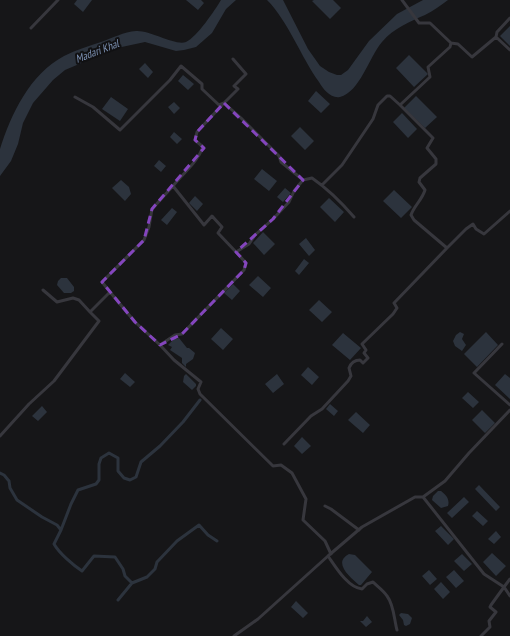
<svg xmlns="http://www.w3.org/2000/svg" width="510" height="636" viewBox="0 0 510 636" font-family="'PT Sans Narrow',sans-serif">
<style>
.water{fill:#2c333d}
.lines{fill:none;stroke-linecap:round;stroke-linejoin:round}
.canal{stroke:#2c333d;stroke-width:3}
.street{stroke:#37373d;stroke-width:3}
.marked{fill:none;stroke:#8445be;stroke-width:3;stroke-dasharray:8 5;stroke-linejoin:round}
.labels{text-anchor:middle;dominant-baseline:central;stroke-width:4;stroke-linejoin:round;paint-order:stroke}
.water-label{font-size:11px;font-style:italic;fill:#7e93b5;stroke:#111113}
</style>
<rect width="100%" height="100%" fill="#161618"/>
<path class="water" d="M77 0H92L83 12 74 4Z
M186 0H201L204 3 198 10Z
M221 0H236L226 9 212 33 196 47 184 50 176 51 145 42 117 48 65 70 53 80 33 103 23 123 18 144 11 161 0 176C0 168 0 157 0 149 11 114 30 74 64 56 76 50 89 46 101 42 112 38 124 32 136 31 150 30 175 46 186 42 197 37 215 10 221 0Z
M267 0H283L308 49 320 66 329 72 337 75H341L348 70 369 41 397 14 423 0H448C441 5 433 11 425 15 409 22 394 28 382 42 369 57 360 92 340 97 331 99 323 89 319 82 301 57 288 21 267 0Z
M314 0H333L341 8 330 19 312 1Z
M510 26V46L500 36Z
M409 55 428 74 414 87 396 68Z
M145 63 153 72 148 78 139 69Z
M183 75 194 84 188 90 178 81Z
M316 91 330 104 321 113 308 101Z
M416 96 437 117 425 128 404 108Z
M111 97 128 109 120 121 102 109Z
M174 102 180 108 174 114 168 107Z
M402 113 417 129 408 138 393 122Z
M300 127 314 141 305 150 291 136Z
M174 132 182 139 177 144 170 137Z
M159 160 166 166 161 172 154 166Z
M262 169 277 181 269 191 254 179Z
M121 180 129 187 131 194 125 201 112 188Z
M285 188 291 193 283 202 277 197Z
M394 190 412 207 401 218 383 201Z
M195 196 203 204 197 211 189 203Z
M329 198 344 212 335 222 320 207Z
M172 208 177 212 167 225 161 220Z
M263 232 275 244 264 255 253 243Z
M306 238 315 250 309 256 299 244Z
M304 259 309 263 299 275 295 271Z
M258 276 271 288 263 297 249 285Z
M61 278H67L74 287V291L71 293H64L57 285 58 281Z
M233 284 240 291 232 300 224 293Z
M319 300 332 312 322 322 309 310Z
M221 328 233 339 223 350 211 339Z
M460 332 464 334 462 339 466 345 462 351 455 346 453 341 456 335Z
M486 332 498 345 477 367 464 354Z
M343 333 361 348 350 360 332 345Z
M179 338 187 348H189L195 353 193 359 186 364V367L182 363V358L170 350 172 347 168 345 174 339H175Z
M308 367 319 377 312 385 301 375Z
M125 373 135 382 130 387 120 379Z
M186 374 196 384V386L192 390 183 382 184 376Z
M277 374 284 384 273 393 265 384Z
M505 374 510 378V399L495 385Z
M468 392 479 402 473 408 462 398Z
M330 404 338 411 334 416 326 409Z
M42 406 47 412 38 421 32 416Z
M482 410 495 423 485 433 472 420Z
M356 412 370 425 363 433 348 420Z
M302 437 311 446 302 454 294 446Z
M479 485 500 507 496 511 475 489Z
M438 491H441C446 495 450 499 448 506L441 508 432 500 433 496Z
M464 497 469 502 452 518 447 513Z
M477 511 488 521 483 526 472 516Z
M441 526 454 539 448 545 435 531Z
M496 531 501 537 494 544 488 539Z
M492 553 506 566 496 576 483 562Z
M349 554 355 555 372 572 361 585H359C351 578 332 563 349 554Z
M462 554 472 564 464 571 454 561Z
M429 570 437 579 430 585 422 576Z
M454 570 464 581 456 588 446 577Z
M441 582 450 592 443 599 434 589Z
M296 601 308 613 303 618 291 607Z
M401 613 408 614 412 618 410 624 406 626 404 625 403 620 399 615Z
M367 616 372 622 366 627 360 621H363Z"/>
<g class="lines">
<path class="canal" d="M0 473 4 475 9 481 10 488 17 500 42 517 57 525 61 530 54 544C59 553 73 565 82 571L94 556 115 557 123 569 125 576 132 583 118 600
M61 530 71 504 78 490 96 484 99 480V464L101 458 109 453 118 458V471L124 478 130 480 136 477 141 462 160 446 183 422 200 400
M132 583 147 577 155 569 157 562 177 541 199 525 208 535 217 541"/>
<path class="street" d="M402 0 419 23H430L451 43 458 44 472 57 496 37 510 50
M31 28 58 0
M496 37 497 32 510 18
M75 97 93 107 120 130 170 80 181 66 202 84V89L219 105 224 103 238 89 234 86 246 74 233 59
M400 105 433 138 427 148 436 159V164L420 178 419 182 425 190C422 200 414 206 411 215L414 220 447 248 466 229 473 224 476 229 484 234 510 211
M322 185 342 165 373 119 378 105 387 96H390L400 105 430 77 428 67 450 47 451 43
M173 186C183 173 197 163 203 147L195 140 197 132 224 103 241 118 279 156 281 162 303 180
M43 290 57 302 73 298 79 300 90 312
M110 292 102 282 144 240 149 227 152 209 173 186 204 225 212 216 222 227 218 233 236 252 249 244 255 235 273 219 289 202 294 191 303 180 312 178C328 189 341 202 354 217
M502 344 474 373 510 405
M160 345 174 360 201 382 198 389 200 394 273 466 281 465 292 473 306 499 303 520 325 541 331 554
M0 436 29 404 54 381 99 321 90 312 110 292 135 322 160 345 175 335 182 334 244 270 246 263 236 252
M284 444 311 416 322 409 348 381 351 376 349 368C351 363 355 360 360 360L363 363 368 358 364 353 366 350 362 344 393 314 397 308 394 303 447 248
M423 497 484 574 504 587 491 605 490 607 496 612 489 621 490 627 481 636
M325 506 331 509 359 530
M328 556C335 566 348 588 362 589L367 584 373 582C377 586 384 591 387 596 394 605 394 619 397 630
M510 579 504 587 510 596
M234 636 258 619 328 556 362 527 415 497H423L445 481 469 453 510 410"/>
</g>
<path class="marked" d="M224 103 303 180 273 219 236 252 246 263 244 270 182 334 160 345 135 322 102 282 144 240 152 209 204 148 195 140 197 132Z"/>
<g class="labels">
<g class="water-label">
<text transform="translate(97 51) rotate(-21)">Madari Khal</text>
</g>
</g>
</svg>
